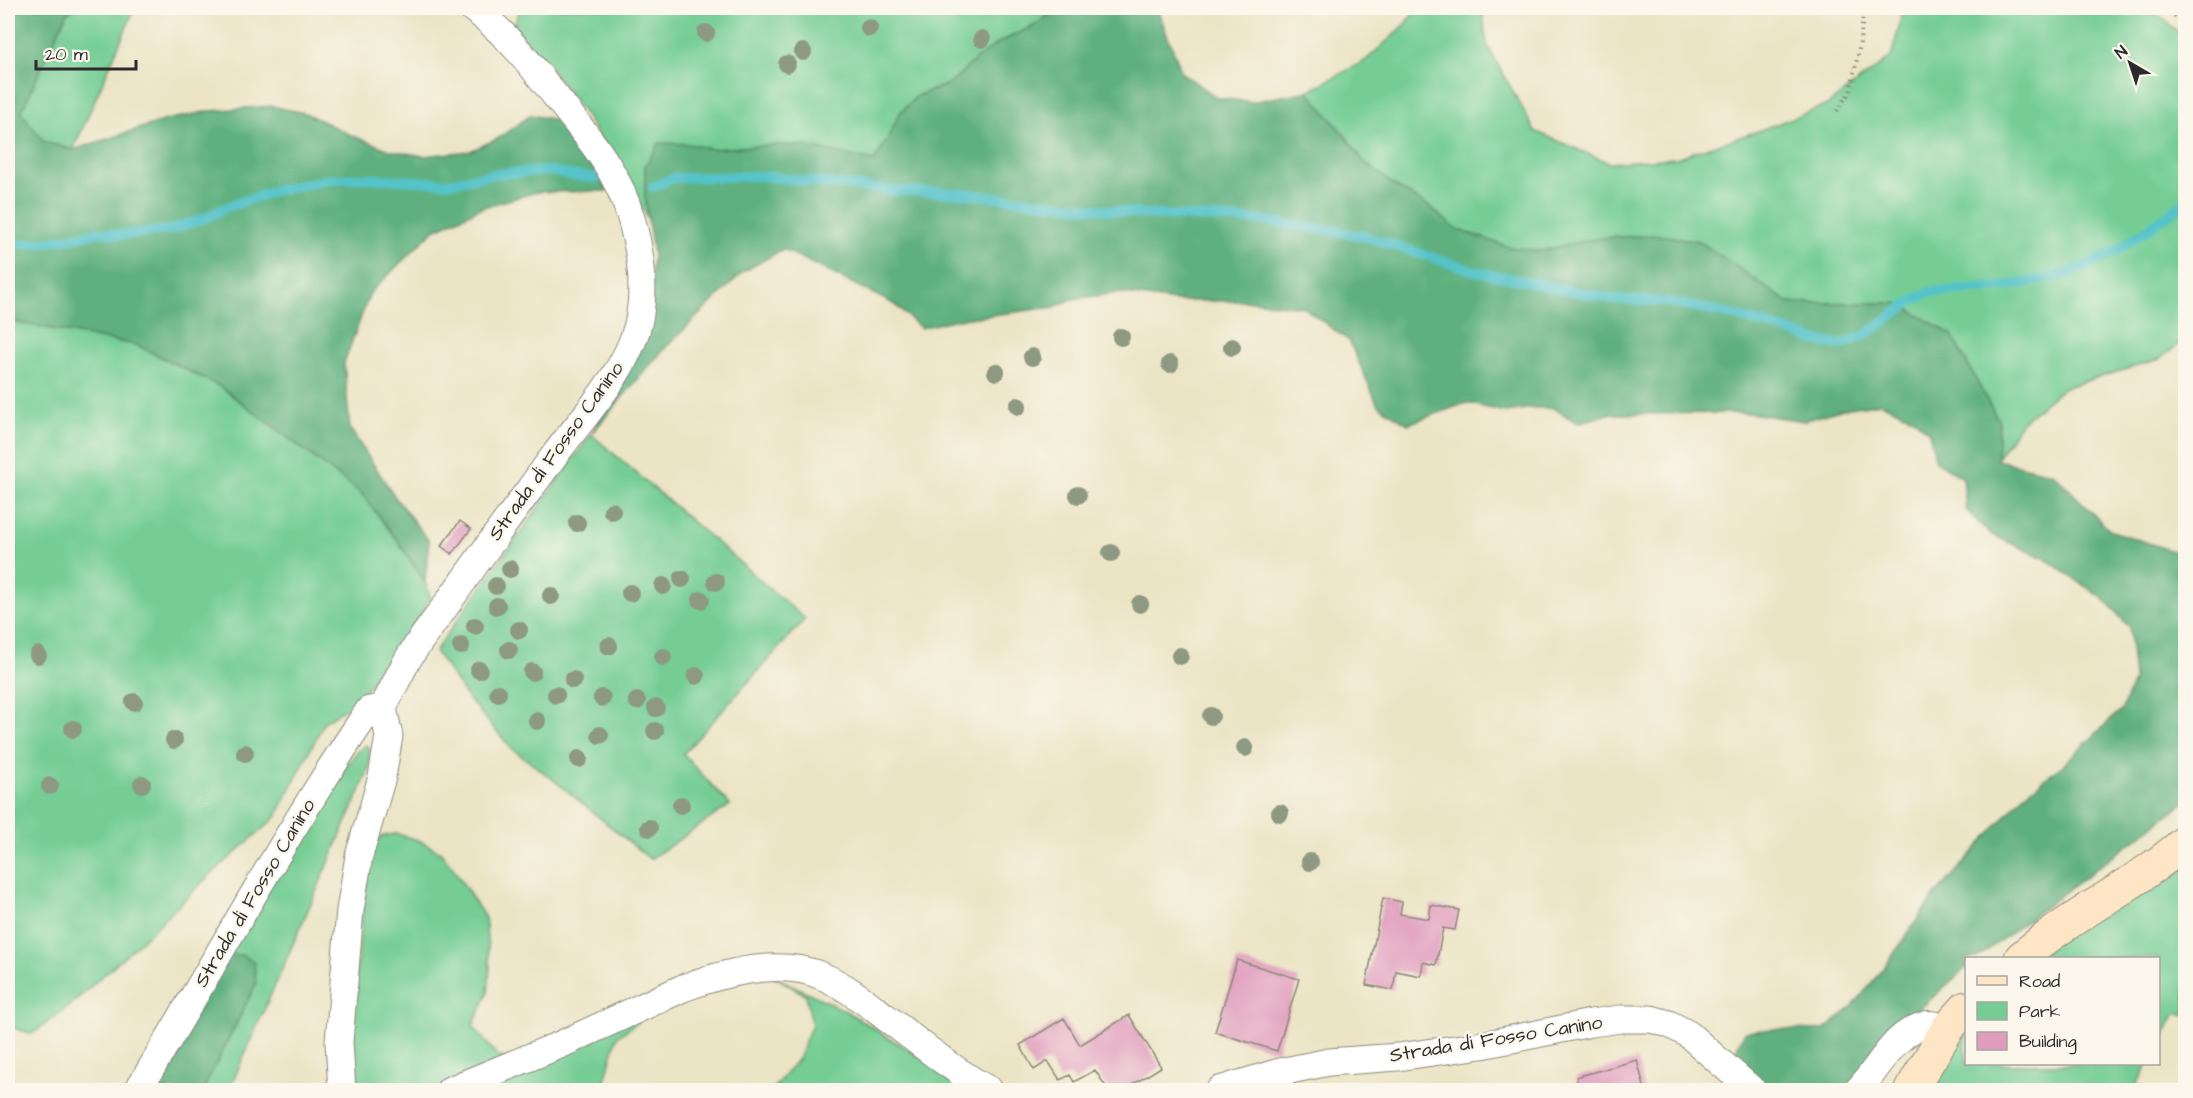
<svg xmlns="http://www.w3.org/2000/svg" width="2193" height="1098" viewBox="0 0 2193 1098" font-family="'Architects Daughter',sans-serif">
<style>
.green{fill:#74cd94;stroke:#507c60;stroke-width:1.5}
.forest{fill:#5fb07e;stroke:#456e54;stroke-width:1.5}
.lines{fill:none;stroke-linecap:round;stroke-linejoin:round}
.stream{stroke:#55c3c9;stroke-width:10}
.building{fill:#e09cbd}
.street-casing{stroke:#8b8878;stroke-width:29}
.secondary-casing{stroke:#8b8878;stroke-width:35}
.path{stroke:#8b8878;stroke-width:4;stroke-dasharray:1.5 4.5;stroke-linecap:butt}
.street{stroke:#fff;stroke-width:27}
.secondary{stroke:#fde5c5;stroke-width:33}
.tree{fill:#8e9981}
.labels{text-anchor:middle;dominant-baseline:central;stroke-width:5;stroke-linejoin:round;paint-order:stroke}
.street-label{font-size:20px;fill:#2b2b2b;stroke:#fbf7ec}
</style>
<rect width="100%" height="100%" fill="#fbf7ec"/>
<filter id="ink" filterUnits="userSpaceOnUse"><feTurbulence type="fractalNoise" baseFrequency=".0167" numOctaves="2"/><feDisplacementMap in="SourceGraphic" scale="12" xChannelSelector="R" yChannelSelector="G"/><feConvolveMatrix kernelMatrix="1 2 1 2 8 2 1 2 1" color-interpolation-filters="sRGB"/></filter>
<filter id="wash" filterUnits="userSpaceOnUse"><feTurbulence type="fractalNoise" baseFrequency=".008" numOctaves="4" result="noise"/><feDisplacementMap in="SourceGraphic" scale="24" xChannelSelector="R" yChannelSelector="G"/><feGaussianBlur stdDeviation="1.35" result="paint"/><feColorMatrix in="noise" values="0 0 0 0 0 0 0 0 0 0 0 0 0 0 0 0 0 1.4 0 .05"/><feComposite in="paint" operator="in"/></filter>
<g filter="url(#wash)">
<rect width="100%" height="100%" fill="#ebe4c5"/>
<path class="green" d="M75 8H135L73 150 44 142 21 112 67 13Z
M520 8H1058L1034 26 1000 42 976 59 951 83 917 96 899 114 888 139 874 161 804 146 776 145 712 149 645 197 651 224C612 155 570 84 513 27Z
M1417 8H1482L1487 45 1535 131 1609 163 1676 158 1755 132 1827 105 1891 57 1900 24 1901 8H2151L2185 38V339L2160 359 2063 388 2021 423 1996 460 1999 422 1951 334 1841 303H1789L1699 241 1658 235 1599 238 1540 251 1509 247 1456 229 1430 207 1398 188 1364 162 1346 137 1308 91 1365 61 1407 23Z
M8 321 137 345 221 387 362 494 397 540 425 582 431 599 358 701 325 721 276 817 207 878 150 933 68 1007 32 1034 8 1026Z
M591 434 805 619 683 754 730 805 650 859 555 781 511 748 465 695 435 651Z
M366 745 370 750 369 768 361 789 229 1090H203L242 1013 225 956 328 790 356 753Z
M397 834 418 840 441 852 453 868 485 918 490 968 488 993 473 1026 496 1054 512 1064 662 1005 617 1037 605 1080V1090H354L348 1053 370 843 383 836Z
M2185 853V1016L2176 1013 2159 1045 2158 958H2030Z
M773 976 844 1010 974 1090H772L798 1059 812 1024 806 995Z
M1966 1023V1064H2148L2134 1090H1927Z"/>
<path class="forest" d="M8 8H75L67 13 21 112 44 142 73 150 166 120 210 111 271 106 305 113 353 136 390 150 424 156 470 151 497 139 531 115 566 122 607 191 537 192 483 207 434 230 370 293 344 363 350 429 397 500 429 541 425 582 397 540 362 494 221 387 137 345 8 321Z
M1058 8H1157L1182 73 1218 98 1252 102 1308 91 1346 137 1364 162 1398 188 1430 207 1456 229 1509 247 1540 251 1599 238 1658 235 1699 241 1789 303H1898L1951 334 1999 422 1997 460 2054 474 2109 530 2185 555V802L1977 958H1966V968L1914 1014 1871 1070 1850 1090H1761L1732 1057 1745 1032 1774 1029 1824 1030 1853 1006 1886 965 1931 900 2023 796 2063 765 2122 709 2134 679 2129 627 2105 600 2044 558 1990 534 1966 510 1963 478 1936 461 1929 432 1912 417 1881 403 1843 409 1804 421 1749 413 1609 414 1578 423 1553 408H1531L1506 412 1466 403 1408 424 1378 405 1349 341 1303 307 1253 301H1175L1118 293 1072 299 1054 307 953 320 921 328 894 304 783 249 743 272 664 349 591 434 626 369 648 308 653 254 645 197V166L659 143 688 144 712 149 776 145 804 146 874 161 888 139 899 114 917 96 951 83 976 59 1000 42 1034 26Z
M242 955 254 962 256 984 203 1090H141L225 956Z"/>
<g class="lines">
<path class="stream" d="M653 187 673 178 763 176 896 191 960 193 1143 214 1268 221 1364 236 1478 272 1612 299 1665 302 1712 310 1779 328 1817 341 1839 345 1864 336 1905 306 1929 292 2004 287 2068 274 2115 252 2186 202
M8 245 44 243 100 232 122 235 169 230 203 219 227 207 277 190 332 179 365 178 448 183 495 174 552 171 570 175 596 178"/>
</g>
<g id="blocks">
<path class="building" d="M460 521 471 529 452 554 441 546Z
M1383 898 1402 902 1400 914 1429 919 1431 905 1459 910 1455 930 1443 928 1436 965 1423 962 1421 976 1396 971 1393 990 1366 985Z
M1237 960 1299 979 1277 1051 1215 1032Z
M1129 1015 1161 1067 1124 1090H1108L1095 1070 1074 1082 1070 1075 1060 1080 1048 1061 1034 1070 1020 1045 1064 1018 1080 1045Z
M1637 1060 1645 1090H1580L1576 1077Z"/>
</g>
</g>
<g filter="url(#ink)">
<use href="#blocks" fill-opacity="0" stroke="#8b8878" stroke-width="1.5"/>
<g class="lines">
<defs>
<path id="street" d="M383 708C391 692 399 675 408 659 420 640 434 622 447 604 481 555 516 508 551 460 582 417 632 368 640 314 647 271 634 211 612 173 602 155 589 138 575 121 544 82 513 37 472 8
M138 1090C215 964 285 833 369 710L383 708 389 736 382 777 359 856 350 910 339 1042 342 1090
M450 1090 562 1044 683 988C723 973 780 958 822 976 844 985 865 1001 884 1016 918 1041 952 1070 989 1090
M1220 1090 1280 1072 1329 1062 1398 1057 1482 1045 1591 1023 1621 1019H1651L1669 1024 1688 1034 1752 1090
M1858 1090C1879 1069 1893 1033 1925 1025 1931 1023 1942 1027 1948 1028"/>
<path id="secondary" d="M2021 958C2072 914 2135 886 2186 841
M1911 1090 1948 1028 1966 1008"/>
</defs>
<use href="#street" class="street-casing"/>
<use href="#secondary" class="secondary-casing"/>
<path class="path" d="M2165 8 2186 25
M1837 111 1850 92 1859 50 1864 8"/>
<use href="#street" class="street"/>
<use href="#secondary" class="secondary"/>
</g>
<g class="tree">
<circle cx="869" cy="28" r="9"/>
<circle cx="706" cy="33" r="9"/>
<circle cx="982" cy="39" r="9"/>
<circle cx="803" cy="52" r="9"/>
<circle cx="787" cy="64" r="9"/>
<circle cx="1121" cy="337" r="9"/>
<circle cx="1232" cy="347" r="9"/>
<circle cx="1032" cy="357" r="9"/>
<circle cx="1170" cy="364" r="9"/>
<circle cx="996" cy="372" r="9"/>
<circle cx="1018" cy="406" r="9"/>
<circle cx="1078" cy="495" r="9"/>
<circle cx="612" cy="511" r="9"/>
<circle cx="577" cy="523" r="9"/>
<circle cx="1111" cy="553" r="9"/>
<circle cx="510" cy="569" r="9"/>
<circle cx="682" cy="579" r="9"/>
<circle cx="716" cy="582" r="9"/>
<circle cx="496" cy="586" r="9"/>
<circle cx="663" cy="586" r="9"/>
<circle cx="630" cy="593" r="9"/>
<circle cx="551" cy="596" r="9"/>
<circle cx="701" cy="600" r="9"/>
<circle cx="1140" cy="604" r="9"/>
<circle cx="497" cy="606" r="9"/>
<circle cx="475" cy="626" r="9"/>
<circle cx="519" cy="630" r="9"/>
<circle cx="461" cy="646" r="9"/>
<circle cx="609" cy="646" r="9"/>
<circle cx="509" cy="650" r="9"/>
<circle cx="38" cy="655" r="9"/>
<circle cx="1180" cy="656" r="9"/>
<circle cx="663" cy="657" r="9"/>
<circle cx="479" cy="670" r="9"/>
<circle cx="532" cy="672" r="9"/>
<circle cx="696" cy="676" r="9"/>
<circle cx="573" cy="680" r="9"/>
<circle cx="498" cy="693" r="9"/>
<circle cx="556" cy="695" r="9"/>
<circle cx="602" cy="698" r="9"/>
<circle cx="637" cy="701" r="9"/>
<circle cx="134" cy="702" r="9"/>
<circle cx="656" cy="708" r="9"/>
<circle cx="1211" cy="716" r="9"/>
<circle cx="537" cy="721" r="9"/>
<circle cx="73" cy="729" r="9"/>
<circle cx="655" cy="731" r="9"/>
<circle cx="600" cy="735" r="9"/>
<circle cx="174" cy="740" r="9"/>
<circle cx="1245" cy="748" r="9"/>
<circle cx="245" cy="753" r="9"/>
<circle cx="579" cy="759" r="9"/>
<circle cx="142" cy="784" r="9"/>
<circle cx="50" cy="786" r="9"/>
<circle cx="681" cy="805" r="9"/>
<circle cx="1280" cy="813" r="9"/>
<circle cx="649" cy="828" r="9"/>
<circle cx="1310" cy="862" r="9"/>
</g>
</g>
<g class="labels">
<g class="street-label">
<text transform="translate(556 451) rotate(-54)">Strada di Fosso Canino</text>
<text transform="translate(255 893) rotate(-59)">Strada di Fosso Canino</text>
<text transform="translate(1496 1039) rotate(-9)">Strada di Fosso Canino</text>
</g>
</g>
<rect width="2193" height="1098" fill="none" stroke="#fbf7ec" stroke-width="30"/>
<rect x="1965" y="957" width="195" height="108" fill="#fbf7ec" stroke="#a8a59f" stroke-width="1.5"/>
<rect x="1977" y="976" width="30" height="9" fill="#fde5c5" stroke="#a8a59f" stroke-width="1.5"/>
<text x="2019" y="987" font-size="18" fill="#2b2b2b">Road</text>
<rect x="1977" y="1002" width="30" height="18" fill="#74cd94" stroke="#a8a59f" stroke-width="1.5"/>
<text x="2019" y="1017" font-size="18" fill="#2b2b2b">Park</text>
<rect x="1977" y="1032" width="30" height="18" fill="#e09cbd" stroke="#a8a59f" stroke-width="1.5"/>
<text x="2019" y="1047" font-size="18" fill="#2b2b2b">Building</text>
<g transform="translate(2130 63) rotate(321)" stroke="#fbf7ec" stroke-width="4.5" paint-order="stroke">
<path d="M0-4.5L10 22L0 15L-10 22Z" fill="#2b2b2b"/>
<text y="-9" font-size="16" font-weight="bold" text-anchor="middle" fill="#2b2b2b">N</text>
</g>
<path d="M36 60v9h100v-9" fill="none" stroke="#2b2b2b" stroke-width="3"/>
<text x="45" y="60" font-size="18" fill="#2b2b2b" stroke="#fbf7ec" stroke-width="4.5" paint-order="stroke">20 m</text>
</svg>
